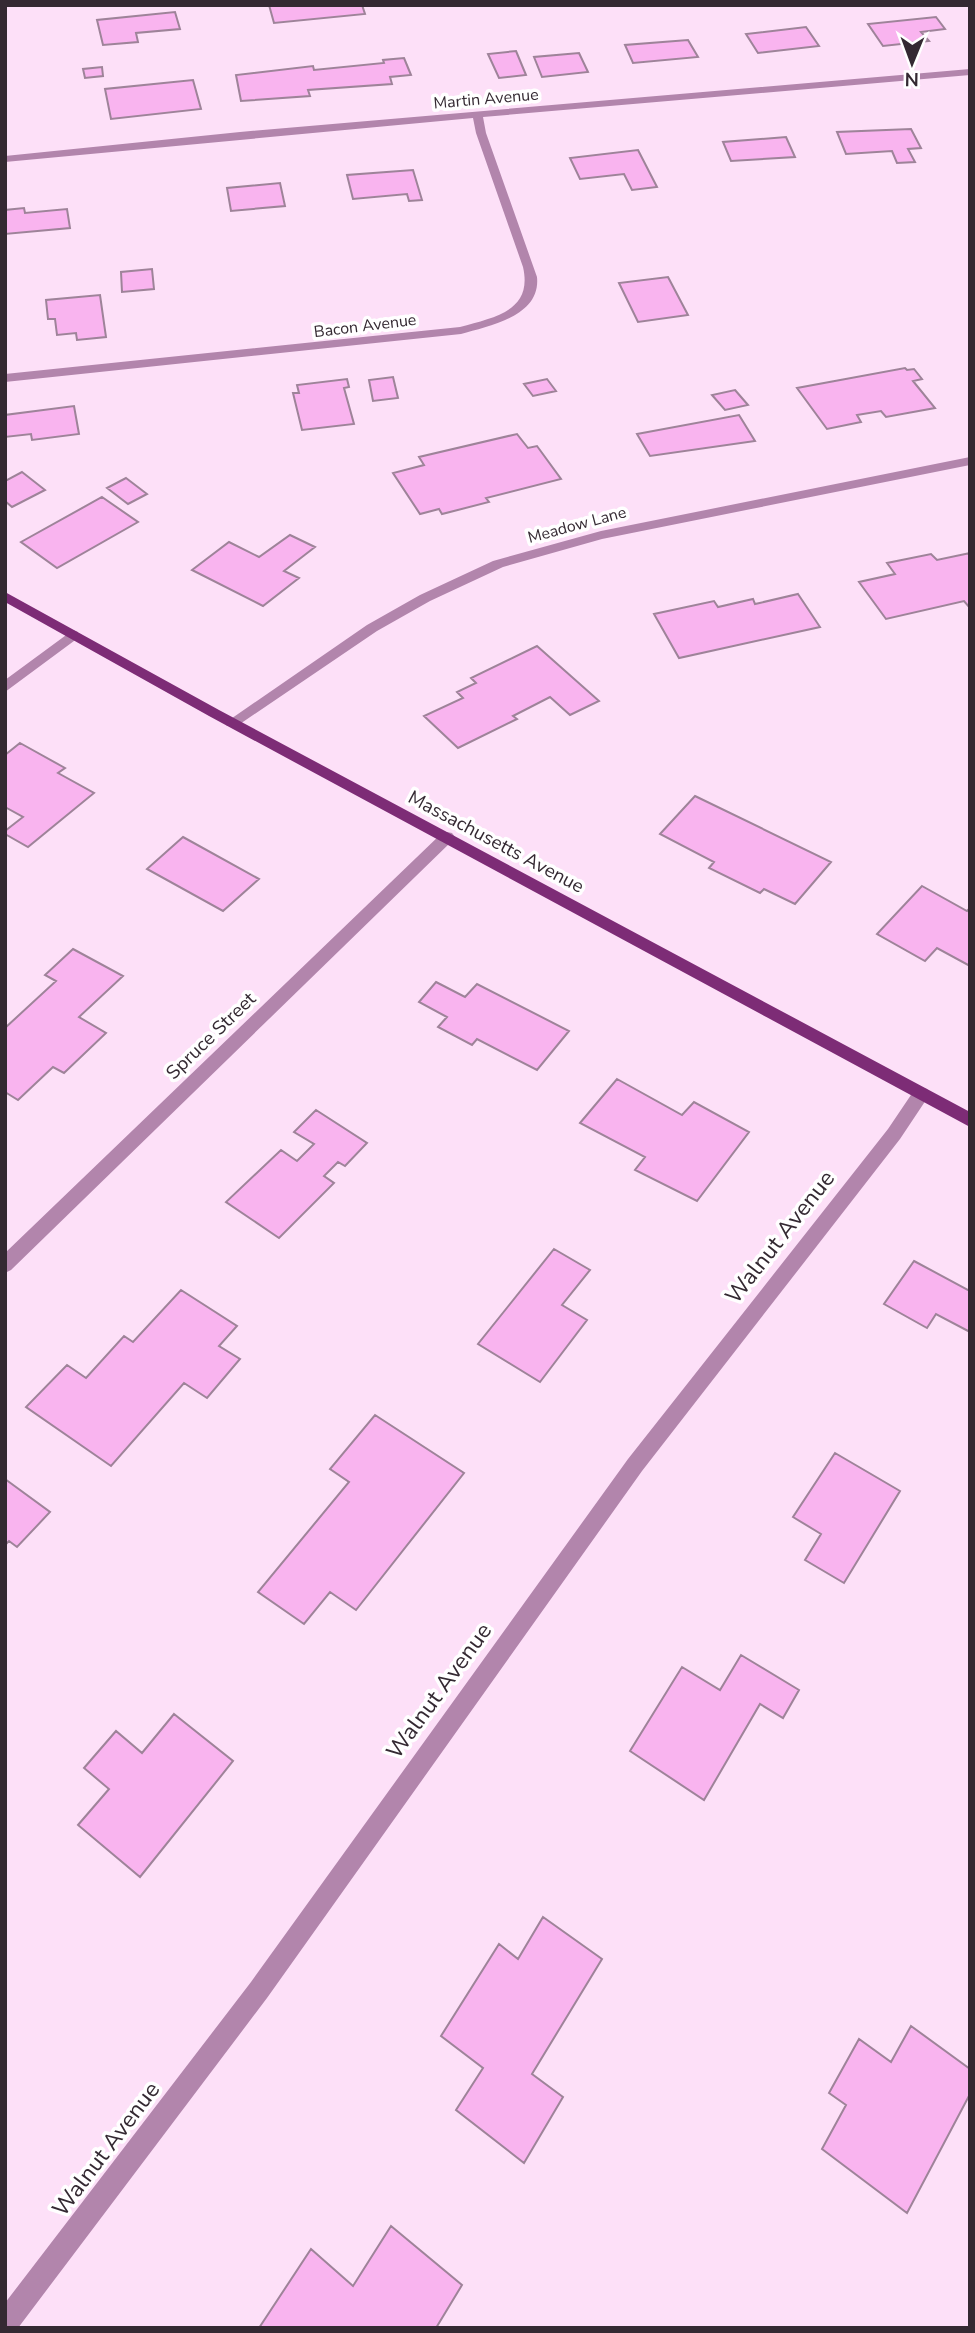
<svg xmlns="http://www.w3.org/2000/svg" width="975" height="2333" viewBox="0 0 975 2333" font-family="'Nunito Sans',sans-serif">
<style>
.building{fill:#f9b4ef;stroke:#9e8399;stroke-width:2}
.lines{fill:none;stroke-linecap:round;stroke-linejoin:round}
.minor{fill:#b285ac;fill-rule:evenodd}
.major{fill:#7d2c76;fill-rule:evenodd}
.labels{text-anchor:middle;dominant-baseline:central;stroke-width:7;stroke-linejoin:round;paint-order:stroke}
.far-street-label{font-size:16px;fill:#342932;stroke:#fff}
.street-label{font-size:19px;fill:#342932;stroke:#fff}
.near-street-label{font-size:23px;fill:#342932;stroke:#fff}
</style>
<rect width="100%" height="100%" fill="#fde0f8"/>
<path class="building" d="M269 5H362L365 14 274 23Z
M175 12 180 29 136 33 138 42 103 45 97 20Z
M936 17 945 29 921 32 929 41 883 46 868 24Z
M806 27 819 46 758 53 746 34Z
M688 40 698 57 633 63 625 45Z
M516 51 526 75 499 78 488 54Z
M579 53 588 72 542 77 534 57Z
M404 58 411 75 390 77 392 84 308 90 310 96 241 101 236 75 313 66 314 70 384 63 383 60Z
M102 67 103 76 85 78 83 69Z
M193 80 201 109 111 119 105 89Z
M911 129 921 148 908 149 915 162 897 163 892 151 846 154 837 132Z
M786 137 795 157 731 161 723 142Z
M638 150 657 187 632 190 624 174 580 179 570 158Z
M413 170 422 200 409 201 407 194 353 199 347 175Z
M280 183 285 206 231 211 227 188Z
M24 208 25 213 67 209 70 228 5 234V210Z
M152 269 154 289 122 292 121 272Z
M668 277 688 315 638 322 619 283Z
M100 295 106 337 77 340 76 333 57 335 55 319H48L46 300Z
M905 368 907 370 914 369 922 379 913 381 935 408 886 417 881 411 857 415 861 422 827 429 797 388Z
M393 377 398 398 373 401 369 380Z
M347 379 349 387 344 388 354 424 302 430 293 393H299L297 385Z
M547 379 556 391 533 396 524 384Z
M735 390 748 405 725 410 712 395Z
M74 406 79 434 32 440 31 434 5 437V415Z
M739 415 755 441 650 456 637 434Z
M517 434 528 448 537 446 561 479 486 498 489 502 442 514 439 509 420 514 393 473 424 465 419 457Z
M22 472 45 490 12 507 5 501V481Z
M126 478 147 494 128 504 107 488Z
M102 497 138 522 57 568 21 542Z
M290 535 315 547 284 571 299 578 263 606 192 570 229 542 259 557Z
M970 553V608L964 601 886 619 859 582 895 574 887 563 931 554 937 560Z
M798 594 820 627 679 658 654 614 714 601 718 607 753 599 755 604Z
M537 646 599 701 570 715 550 697 513 716 517 719 458 748 424 716 463 698 457 692 476 683 471 678Z
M20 743 65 768 58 773 94 793 28 847 5 834V831L23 817 5 807V755Z
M695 796 831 862 795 904 764 889 760 893 709 868 714 862 660 834Z
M183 837 259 879 223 911 147 869Z
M922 886 967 911 970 908V966L937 948 925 961 877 934Z
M73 949 123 976 79 1017 106 1033 64 1073 53 1067 18 1100 5 1092V1028L56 981 45 975Z
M436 982 465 997 477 984 569 1031 537 1070 477 1039 472 1045 438 1027 447 1017 419 1002Z
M617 1079 682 1115 694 1102 749 1132 697 1201 635 1170 645 1157 580 1123Z
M316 1110 367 1143 345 1166 338 1162 324 1176 334 1183 279 1238 226 1202 281 1150 297 1161 314 1144 294 1132Z
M554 1249 590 1270 562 1305 587 1320 540 1382 478 1344Z
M914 1261 970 1291V1332L936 1314 927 1328 884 1304Z
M181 1290 237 1326 219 1346 240 1359 207 1398 184 1383 111 1466 26 1407 67 1365 86 1378 124 1336 133 1342Z
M375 1415 464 1473 356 1610 330 1592 304 1624 258 1592 349 1482 330 1469Z
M835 1453 900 1491 844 1583 805 1560 821 1534 793 1517Z
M5 1479 50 1512 17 1547 9 1541 5 1545Z
M741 1655 799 1690 783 1718 760 1704 704 1800 630 1751 682 1667 720 1690Z
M174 1714 233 1761 140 1877 78 1825 109 1789 84 1768 116 1731 142 1753Z
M543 1917 602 1959 532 2074 563 2097 524 2163 456 2110 483 2068 441 2036 499 1944 518 1959Z
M911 2026 970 2069V2094L907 2213 822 2149 846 2105 829 2093 859 2039 891 2062Z
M391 2226 462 2285 436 2328H259L311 2249 353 2286Z"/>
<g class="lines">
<path class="minor" d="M970 69V75L483 117 486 133 537 277C541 316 490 326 461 334L5 382V374L460 327C495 317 533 311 523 267L476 133 473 118 5 162V156L240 132Z
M970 457V465L602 539 503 567 430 601 377 631 237 726H227L225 723 367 625 420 595 493 561 601 531Z
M73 630 78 632V638L5 692V680Z
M447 832 452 833 455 837 452 841 11 1270 5 1273V1253L442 833Z
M921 1087 927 1089 930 1094 900 1139 642 1471 267 1998 18 2328H5V2303L251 1982 628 1459 888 1129 915 1089Z"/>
<path class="major" d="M5 592 219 710 970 1112V1127L209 716 5 602Z"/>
</g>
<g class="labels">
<g class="far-street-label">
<text transform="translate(486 99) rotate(-5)">Martin Avenue</text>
<text transform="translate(365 326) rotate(-7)">Bacon Avenue</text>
<text transform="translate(577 525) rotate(-15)">Meadow Lane</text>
</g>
<g class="street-label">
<text transform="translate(496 842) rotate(28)">Massachusetts Avenue</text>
<text transform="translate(211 1036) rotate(-44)">Spruce Street</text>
</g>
<g class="near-street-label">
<text transform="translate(780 1237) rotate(-52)">Walnut Avenue</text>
<text transform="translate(439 1691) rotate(-54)">Walnut Avenue</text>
<text transform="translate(106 2149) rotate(-53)">Walnut Avenue</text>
</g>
</g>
<rect width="975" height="2333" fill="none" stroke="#342932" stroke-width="14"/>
<g transform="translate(912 63) rotate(181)" stroke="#ffffff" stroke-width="5" paint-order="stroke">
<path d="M0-5L12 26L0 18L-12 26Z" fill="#342932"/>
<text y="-10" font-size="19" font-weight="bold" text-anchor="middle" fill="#342932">N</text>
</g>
</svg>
